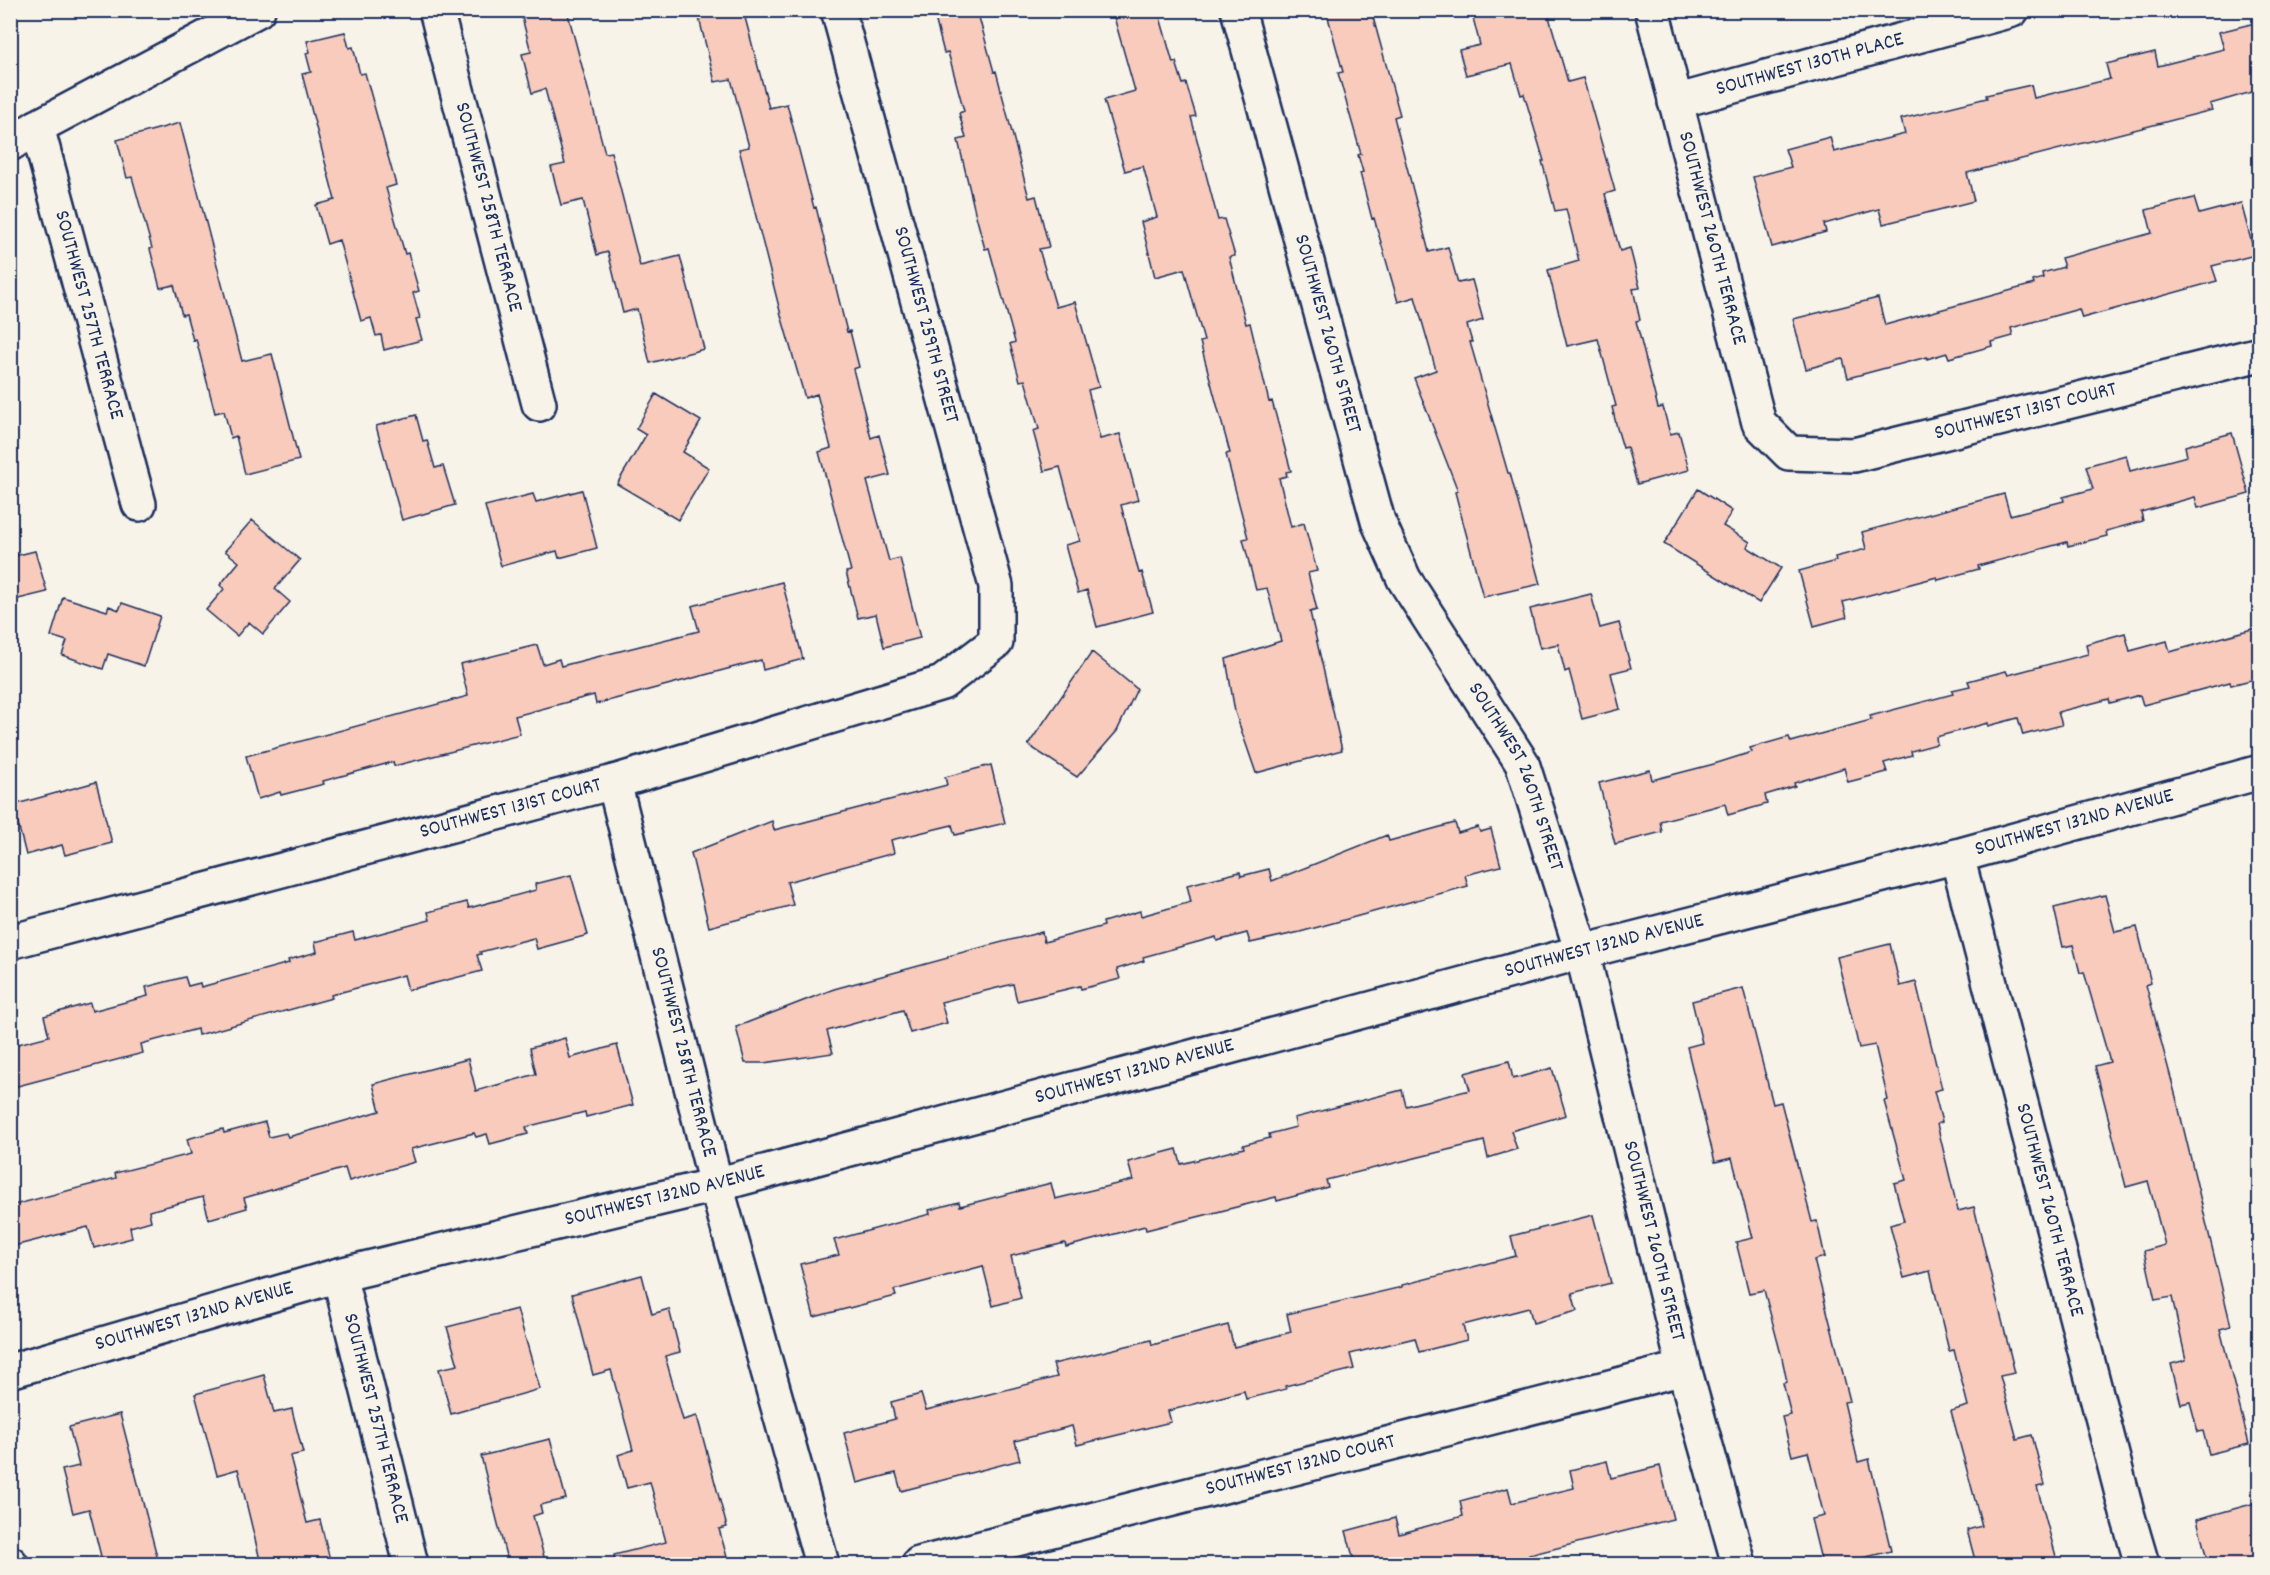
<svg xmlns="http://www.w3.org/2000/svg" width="2270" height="1575" viewBox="0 0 2270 1575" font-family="Dekko,sans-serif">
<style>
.building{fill:#f8cbbc;stroke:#1b2f5e;stroke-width:1.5}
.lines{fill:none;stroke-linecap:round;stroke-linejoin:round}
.minor-casing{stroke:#1b2f5e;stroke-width:38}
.tertiary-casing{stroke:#1b2f5e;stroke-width:38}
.minor{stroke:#f7f3e8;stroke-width:33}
.tertiary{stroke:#f7f3e8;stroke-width:33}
.labels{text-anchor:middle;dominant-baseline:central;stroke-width:4.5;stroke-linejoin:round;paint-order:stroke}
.street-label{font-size:21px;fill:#1b2f5e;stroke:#f7f3e8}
</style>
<rect width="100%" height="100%" fill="#f7f3e8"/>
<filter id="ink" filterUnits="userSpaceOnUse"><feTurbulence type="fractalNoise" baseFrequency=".0167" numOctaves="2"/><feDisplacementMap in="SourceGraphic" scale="12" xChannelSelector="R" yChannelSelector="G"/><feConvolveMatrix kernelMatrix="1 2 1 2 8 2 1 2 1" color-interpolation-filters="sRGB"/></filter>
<g filter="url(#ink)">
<path class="building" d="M520 10H567L605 153 611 152 640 266 680 256 704 349 650 363 637 309 623 313 608 252 597 255 583 200 561 205 551 167 565 164 545 89 532 93 522 54 531 52Z
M697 10H743L769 108 787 104 814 208 816 207 847 332 850 331 859 367 853 369 871 438 879 435 890 475 867 481 889 561 900 558 920 638 884 647 876 614 858 618 846 572 851 571 819 452 831 448 817 394 805 398 781 315 739 149 749 147 731 79 715 82Z
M933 10H977L994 72 996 71 1029 198 1036 196 1049 247 1039 249 1056 307 1075 302 1099 387 1088 390 1100 439 1120 434 1138 500 1121 505 1139 573 1142 572 1153 612 1097 627 1087 590 1078 593 1065 545 1080 541 1060 467 1044 471 1033 431 1039 429 1025 380 1020 381 1010 344 1015 342 989 248 985 249 975 212 958 140 966 138 959 113 964 111 948 52 944 53Z
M1112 10H1158L1173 63 1176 62 1183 84 1186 83 1196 116 1191 117 1218 220 1224 219 1235 256 1229 257 1246 324 1250 323 1269 402 1272 401 1291 471 1286 472 1287 476 1279 478 1291 527 1304 523 1317 571 1308 573 1317 610 1310 612 1342 750 1256 773 1235 712 1226 659 1281 641 1267 588 1256 590 1243 539 1248 538 1226 454 1230 453 1200 342 1204 341 1184 269 1155 277 1141 222 1157 217 1143 166 1125 171 1104 100 1135 91Z
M1326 10H1371L1400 115 1394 117 1429 252 1448 247 1458 283 1472 280 1483 320 1467 325 1472 342H1470L1508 473H1510L1540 584 1483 597 1455 492 1458 491 1414 378 1436 370 1415 297 1398 302 1374 218 1372 219 1360 173 1363 172 1358 155 1361 154 1338 73 1343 72Z
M1471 10H1547L1568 82 1583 78 1615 191 1605 194 1620 251 1630 248 1640 288 1633 289 1640 320 1636 321 1658 408 1663 407 1670 434 1679 432 1689 470 1637 484 1627 447 1623 448 1617 428 1612 407 1616 406 1598 339 1567 346 1548 270 1579 261 1566 209 1555 211 1542 161H1544L1524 94 1521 95 1512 64 1466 75 1459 50 1480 45Z
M2259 22V90L2210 104 2212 110 1967 173 1974 201 1883 224 1879 209 1824 224 1826 232 1772 247 1753 177 1791 167 1785 149 1830 137 1834 152 1905 134 1901 119 1987 98 1986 95 2031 85 2034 98 2110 79 2106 64 2155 52 2158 66 2224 49 2219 32Z
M345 32 349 48 353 47 360 74 365 73 396 185 386 188 405 254 408 253 419 291 413 293 420 318 416 319 422 340 384 350 381 335 376 336 371 318 361 321 339 240 327 244 316 205 335 200 302 74 311 72 306 53 310 52 307 41Z
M180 123 242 361 272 354 299 460 245 474 236 436 231 438 224 411 215 413 196 339 193 340 186 314 182 315 174 285 160 288 150 249 152 248 132 177 127 178 117 140Z
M2194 198 2199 214 2241 203 2255 255 2212 266 2217 281 2082 318 2079 309 2011 328 2013 336 1991 342 1992 346 1949 358 1947 353 1927 359V357L1848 378 1843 359 1806 369 1793 319 1878 298 1885 325 2034 284 2033 281 2043 278 2042 273 2064 267 2061 258 2152 233 2146 210Z
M656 394 701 421 683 452 709 468 678 520 617 484 646 435 636 429Z
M416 415 423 441 427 440 435 468 443 466 455 505 402 520 376 426Z
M2232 433 2249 494 2198 508 2195 497 2141 512 2143 521 2106 531 2107 536 2068 546 2067 542 1978 566 1979 569 1938 580 1937 577 1843 602 1847 617 1814 626 1799 571 1836 561 1835 557 1866 549 1862 532 2004 494 2010 515 2064 501 2063 497 2093 489 2086 466 2126 455 2130 471 2187 456 2185 446Z
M1698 489 1732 511 1723 526 1750 542 1747 547 1781 568 1759 603 1664 544Z
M582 490 597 548 559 558 557 551 501 566 485 506 533 494 536 502Z
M252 520 300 560 275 589 290 602 263 634 249 622 237 636 206 610 224 589 220 585 239 562 225 551Z
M35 551 47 592 10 601V557Z
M782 582 803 659 763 670 761 660 596 704 594 695 515 716 520 734 394 766 393 762 323 781 324 784 281 795 280 792 258 799 246 756 468 696 460 664 537 645 543 664 559 659 561 666 699 631 692 606Z
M1591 594 1600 628 1619 623 1631 668 1611 673 1620 709 1582 719 1569 670 1565 672 1558 644 1540 648 1530 609Z
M63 597 107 611 109 606 119 610 122 603 160 616 144 666 108 654 103 669 62 655 67 641 51 636Z
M2259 627V678L2231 685 2230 682 2143 705 2140 695 2110 703 2109 699 2058 712 2062 725 2023 735 2018 718 1988 726V723L1936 737 1937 744 1911 751 1912 755 1884 763 1887 772 1848 782 1844 768 1794 783 1795 786 1765 795 1767 804 1728 815 1725 804 1660 821 1662 832 1615 844 1599 783 1650 770 1652 780 1714 764 1752 752 1750 748 1789 737 1791 742 1871 720 1870 716 1953 694 1952 690 1970 686 1968 681 2006 671 2008 675 2088 654 2086 644 2125 633 2130 651 2167 641 2170 652Z
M1092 652 1137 689 1117 731 1077 777 1028 745Z
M991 765 1005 823 955 835 952 825 891 840 894 853 787 882 793 905 709 927 691 853 772 821 774 830 947 785 945 777Z
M96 782 112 843 65 855 62 845 26 855 13 805Z
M1455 823 1458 833 1478 827 1480 832 1491 829 1501 866 1465 875 1468 886 1300 932 1250 943 1247 933 1217 941 1216 937 1143 957 1144 961 1117 969 1120 979 1081 989 1080 986 1017 1001 1013 984 941 1002 947 1023 910 1033 903 1010 827 1031 833 1053 764 1063H745L736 1027 834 989 948 958V956L1042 932 1044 942 1104 926 1103 922 1140 911 1141 916 1191 902 1187 885 1240 872 1241 876 1269 869 1272 881 1387 835 1389 841Z
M571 875 588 935 537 949 534 938 480 952 481 954 477 955 482 971 408 990 404 975 331 995 332 998 198 1035 197 1029 141 1044 143 1053 10 1088V1046L49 1036 44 1016 90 1003 92 1011 148 996 146 987 185 977 188 986 200 983 201 987 289 963 288 960 317 952 315 942 353 932 355 940 430 920 428 912 467 902 469 908 536 890 535 884Z
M2105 895 2115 932 2137 927 2151 983 2146 985 2176 1097 2231 1326 2220 1329 2249 1444 2209 1454 2203 1431 2198 1432 2190 1402 2181 1404 2171 1364 2186 1360 2172 1297 2155 1300 2144 1251 2165 1245 2148 1181 2126 1187 2095 1066 2110 1062 2084 972 2080 973 2073 945 2063 947 2054 908Z
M1890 944 1900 986 1916 982 1942 1089 1934 1091 1942 1122 1937 1124 1958 1211 1974 1207 2015 1373 2000 1376 2017 1439 2032 1435 2045 1485 2037 1487 2057 1560 2040 1564H1976L1967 1530 1982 1526 1951 1411 1968 1406 1954 1350 1949 1351 1930 1271 1904 1278 1890 1225 1904 1221 1894 1183 1906 1180 1884 1101 1888 1100 1875 1045 1859 1048 1837 957Z
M1743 988 1773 1104 1781 1102 1812 1222 1817 1221 1825 1257 1814 1260 1850 1401 1844 1402 1858 1462 1869 1459 1891 1551 1838 1564H1822L1811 1519 1824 1516 1808 1452 1792 1456 1782 1417 1791 1415 1783 1383 1787 1382 1782 1358 1764 1290 1749 1293 1736 1242 1753 1238 1732 1158 1715 1162 1687 1047 1702 1043 1692 1001Z
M565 1038 570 1058 617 1045 633 1105 586 1117 585 1112 526 1127 528 1134 490 1144 487 1134 476 1137 474 1133 411 1149 415 1162 349 1181 345 1168 244 1198 247 1208 209 1219 203 1197 149 1211 151 1221 130 1227 132 1238 94 1248 88 1227 10 1247V1206L116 1178 115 1173 191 1154 187 1139 223 1129 224 1133 265 1122 269 1137 286 1133 288 1137 380 1111 373 1084 468 1059 476 1091 536 1074 530 1048Z
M1509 1061 1513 1079 1552 1068 1566 1115 1511 1131 1517 1149 1488 1158 1484 1141 1326 1180 1328 1187 1277 1201 1276 1197 1146 1230 1145 1226 1066 1247 1065 1243 1011 1256 1021 1298 993 1306 983 1266 894 1290 896 1296 814 1317 800 1264 839 1255 834 1240 930 1214 929 1210 959 1202 960 1206 984 1200 1051 1183 1055 1199 1133 1180 1128 1162 1177 1149 1181 1164 1244 1148 1243 1145 1270 1138 1269 1134 1296 1127 1294 1118 1402 1090 1406 1106 1470 1090 1465 1073Z
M1593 1215 1611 1283 1572 1293 1577 1311 1533 1323 1529 1308 1463 1325 1467 1340 1419 1352 1415 1338 1350 1354 1354 1369 1285 1386 1286 1389 1246 1399 1244 1391 1168 1411 1171 1422 1077 1445 1072 1426 1015 1441 1020 1460 901 1491 896 1473 857 1483 844 1433 895 1419 891 1402 921 1394 926 1410 1057 1377 1053 1364 1151 1340 1152 1345 1228 1325 1234 1347 1291 1332 1287 1314 1402 1287V1285L1516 1256 1511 1236Z
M642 1275 652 1314 669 1309 680 1352 665 1356 683 1420 697 1416 727 1527 719 1529 729 1564H616L614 1555 666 1542 650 1482 627 1488 618 1455 633 1450 611 1370 593 1375 572 1294Z
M517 1309 540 1389 451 1414 439 1369 458 1365 447 1327Z
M264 1375 274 1413 292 1409 293 1414 303 1453 290 1456 307 1523 320 1520 331 1564H261L238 1469 217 1475 195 1394Z
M120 1414 141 1495 159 1564H103L89 1509 73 1513 62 1470 79 1466 69 1427Z
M550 1439 566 1499 540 1505 542 1513 533 1516 546 1564H508L481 1456Z
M1607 1461 1611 1478 1660 1466 1673 1519 1529 1555 1531 1564H1355L1346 1531 1395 1518 1399 1534 1463 1516 1460 1501 1508 1488 1512 1503 1574 1488 1570 1470Z
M2259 1502V1564H2208L2197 1519Z"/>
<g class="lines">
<defs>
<g id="minor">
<path id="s1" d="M436 10 539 404"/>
<path id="s2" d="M1238 10 1378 521 1404 579 1522 763 1582 952 1684 1368 1739 1564"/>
<path id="s3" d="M1652 10 1759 423 1789 453 1854 455 2260 354"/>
<path id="s4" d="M1675 102 2012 10"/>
<path id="s5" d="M37 127 139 504"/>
<path d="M10 144 37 127 258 10"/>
<path id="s6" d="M614 782 716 1185 822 1564"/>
<path id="s7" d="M1957 856 2127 1513 2142 1564"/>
<path id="s8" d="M10 942 614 782 942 683 996 642V586L838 10"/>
<path id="s9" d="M339 1275 411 1564"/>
<path d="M10 1563 11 1564"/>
<path id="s10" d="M919 1564 1684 1368"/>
</g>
<g id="tertiary">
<path id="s11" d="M10 1371 339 1275 716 1185 1582 952 1957 856 2260 772"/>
</g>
</defs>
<use href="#minor" class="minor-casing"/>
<use href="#tertiary" class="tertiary-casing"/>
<use href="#minor" class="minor"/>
<use href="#tertiary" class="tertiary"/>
</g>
</g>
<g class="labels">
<g class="street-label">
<text stroke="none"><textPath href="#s4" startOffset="140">SOUTHWEST 130TH PLACE</textPath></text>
<text stroke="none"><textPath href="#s1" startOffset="204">SOUTHWEST 258TH TERRACE</textPath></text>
<text stroke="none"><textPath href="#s3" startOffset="236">SOUTHWEST 260TH TERRACE</textPath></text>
<text stroke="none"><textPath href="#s5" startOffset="195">SOUTHWEST 257TH TERRACE</textPath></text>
<text transform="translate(925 325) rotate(75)">SOUTHWEST 259TH STREET</text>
<text stroke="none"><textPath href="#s2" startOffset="336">SOUTHWEST 260TH STREET</textPath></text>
<text stroke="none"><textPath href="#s3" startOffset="711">SOUTHWEST 131ST COURT</textPath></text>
<text stroke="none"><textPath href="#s2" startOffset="822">SOUTHWEST 260TH STREET</textPath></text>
<text stroke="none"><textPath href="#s8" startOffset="518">SOUTHWEST 131ST COURT</textPath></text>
<text stroke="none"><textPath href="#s11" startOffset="2136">SOUTHWEST 132ND AVENUE</textPath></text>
<text stroke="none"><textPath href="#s11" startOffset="1650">SOUTHWEST 132ND AVENUE</textPath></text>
<text stroke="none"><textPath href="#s6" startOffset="279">SOUTHWEST 258TH TERRACE</textPath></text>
<text stroke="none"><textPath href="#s11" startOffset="1164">SOUTHWEST 132ND AVENUE</textPath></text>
<text stroke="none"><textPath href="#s11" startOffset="678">SOUTHWEST 132ND AVENUE</textPath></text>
<text stroke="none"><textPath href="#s7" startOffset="366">SOUTHWEST 260TH TERRACE</textPath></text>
<text stroke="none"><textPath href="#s2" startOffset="1308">SOUTHWEST 260TH STREET</textPath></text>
<text stroke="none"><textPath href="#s11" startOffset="192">SOUTHWEST 132ND AVENUE</textPath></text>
<text stroke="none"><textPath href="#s9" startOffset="148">SOUTHWEST 257TH TERRACE</textPath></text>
<text stroke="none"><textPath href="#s10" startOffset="394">SOUTHWEST 132ND COURT</textPath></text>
</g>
</g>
<rect width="2270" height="1575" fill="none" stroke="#f7f3e8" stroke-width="36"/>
<rect x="18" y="18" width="2234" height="1539" fill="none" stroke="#1b2f5e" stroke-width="2" filter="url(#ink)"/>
</svg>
